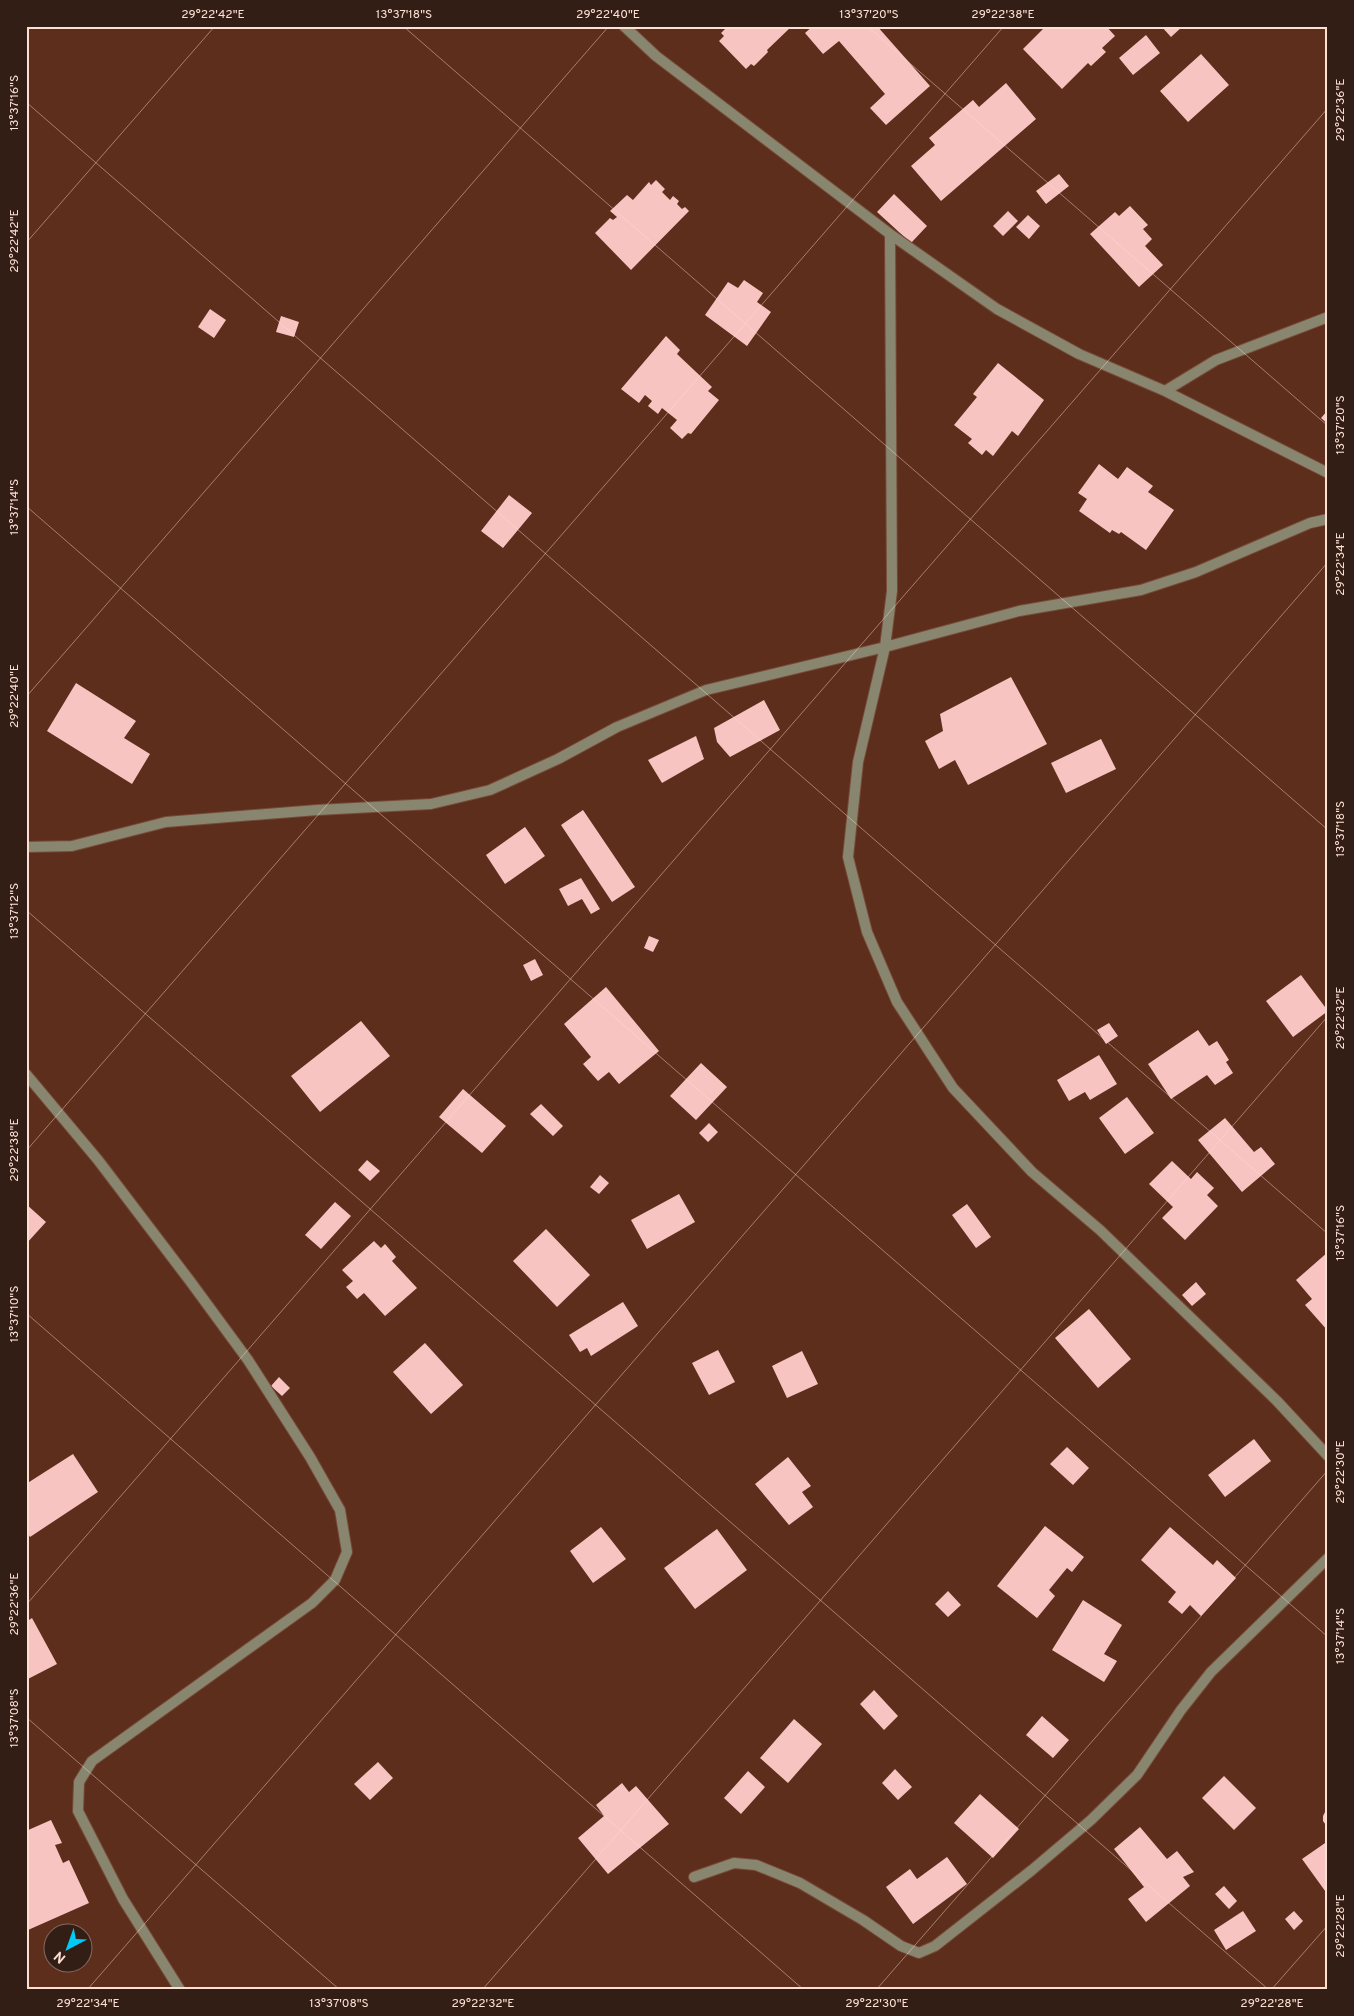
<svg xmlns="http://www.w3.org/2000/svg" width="1354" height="2016" viewBox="0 0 1354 2016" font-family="Overpass,sans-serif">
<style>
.building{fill:#f8c4c1}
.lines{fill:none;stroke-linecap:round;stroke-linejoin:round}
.street-casing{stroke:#774a39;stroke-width:12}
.street{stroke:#89866f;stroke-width:10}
.ticks{fill:none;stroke:#fedfd4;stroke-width:1;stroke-opacity:0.45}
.neatline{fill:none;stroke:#fedfd4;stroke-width:2}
.ticks-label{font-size:12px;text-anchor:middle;fill:#fedfd4}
</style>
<rect width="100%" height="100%" fill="#5d2e1c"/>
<path class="building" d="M728 26H792L767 50 768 52 754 66 751 64 746 69 719 41 724 36 721 33Z
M813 26H877L930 86 886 125 870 108 885 94 839 41 823 54 805 33Z
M1046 26H1106L1115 36 1102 48 1106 52 1091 66 1088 63 1062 89 1023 49Z
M1161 26H1183L1171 37Z
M1146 35 1160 53 1133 75 1119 58Z
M1201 54 1229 85 1188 122 1160 91Z
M1006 83 1036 119 941 201 911 166 935 145 929 138 973 100 979 107Z
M1059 174 1069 186 1046 204 1036 191Z
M656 180 665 189 662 192 670 200 673 196 679 201 677 204 682 209 685 207 689 211 631 270 595 233 610 218 613 220 617 217 610 211 627 195 633 200 649 182 651 185Z
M894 194 927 226 911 243 877 212Z
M1130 206 1148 225 1143 229 1152 239 1145 246 1163 265 1139 287 1090 234 1115 212 1119 216Z
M1008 211 1018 221 1003 236 993 226Z
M1028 215 1040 226 1029 239 1016 227Z
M744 280 763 293 757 302 771 312 747 346 705 315 728 282 738 288Z
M210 309 226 320 214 338 198 327Z
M281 316 299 322 294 337 276 332Z
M666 336 680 350 677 354 712 387 708 391 719 400 691 434 688 433 682 439 670 428 677 420 662 408 658 414 648 406 652 401 645 395 639 403 621 389Z
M998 363 1044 400 1018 436 1012 431 993 456 986 450 982 455 968 443 972 439 954 425 977 397 973 394Z
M1328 410V424L1321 418Z
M1099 464 1118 479 1127 467 1153 486 1148 492 1174 510 1146 550 1121 532 1119 534 1112 530 1110 533 1079 511 1087 499 1078 493Z
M509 495 532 513 503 548 481 531Z
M1011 677 1047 744 968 785 955 760 939 769 925 741 943 731 940 714Z
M76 683 136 721 124 738 150 754 132 784 47 731Z
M764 700 780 730 730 757 717 742 714 728Z
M696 736 704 759 662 783 648 760Z
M1101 739 1116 769 1066 793 1051 763Z
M583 810 635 887 612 902 561 825Z
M525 827 545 856 505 884 486 855Z
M581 878 600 909 591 914 582 899 568 906 559 889Z
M649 936 659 940 653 952 644 948Z
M535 959 543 975 531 981 523 965Z
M1301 975 1328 1011 1293 1037 1266 1001Z
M606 987 659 1051 619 1084 609 1072 598 1081 583 1064 591 1057 564 1024Z
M361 1021 390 1056 320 1112 291 1076Z
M1109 1023 1118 1036 1106 1044 1097 1030Z
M1198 1030 1209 1046 1217 1041 1229 1060 1226 1062 1233 1073 1215 1085 1207 1075 1171 1099 1148 1064Z
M1099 1055 1117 1084 1090 1100 1085 1092 1069 1101 1057 1080Z
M701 1063 727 1087 696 1120 670 1096Z
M463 1089 506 1126 482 1153 439 1117Z
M1127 1097 1154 1133 1125 1154 1099 1118Z
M541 1104 563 1126 553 1136 530 1114Z
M1225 1118 1254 1152 1261 1147 1275 1164 1242 1192 1198 1140Z
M709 1123 718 1132 708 1142 699 1133Z
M367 1160 380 1171 370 1181 358 1170Z
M1172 1161 1191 1179 1197 1172 1214 1188 1207 1195 1218 1206 1185 1240 1162 1218 1173 1207 1149 1184Z
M600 1175 609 1183 599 1194 590 1187Z
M679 1194 695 1222 647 1249 631 1220Z
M335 1202 351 1216 321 1249 305 1235Z
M26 1204 46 1222 26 1244Z
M967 1204 991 1237 976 1248 952 1215Z
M546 1229 590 1275 557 1307 513 1261Z
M374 1241 381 1248 385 1244 396 1257 392 1261 417 1288 385 1316 364 1293 357 1299 346 1287 353 1281 342 1270Z
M1328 1252V1331L1305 1305 1312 1299 1296 1280Z
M1196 1282 1206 1294 1192 1306 1182 1295Z
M623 1302 638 1326 591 1356 587 1348 580 1352 569 1335Z
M1089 1309 1131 1359 1098 1388 1055 1338Z
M425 1343 463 1385 431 1414 393 1372Z
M718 1350 735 1382 709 1395 692 1363Z
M802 1351 818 1384 787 1398 772 1366Z
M279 1377 290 1388 282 1396 271 1386Z
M1254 1439 1271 1461 1225 1497 1208 1475Z
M1067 1447 1089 1468 1073 1485 1050 1464Z
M73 1454 98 1492 30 1537 26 1530V1484Z
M788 1457 811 1486 802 1492 813 1507 789 1525 755 1484Z
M1045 1526 1084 1557 1072 1572 1067 1568 1049 1590 1055 1596 1037 1618 997 1586Z
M601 1527 626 1559 593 1583 570 1551Z
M1170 1527 1213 1565 1217 1560 1236 1578 1201 1616 1190 1605 1182 1614 1168 1602 1176 1592 1141 1560Z
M717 1529 747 1570 695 1609 664 1568Z
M948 1591 961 1605 948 1617 935 1604Z
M1083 1600 1122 1625 1104 1654 1117 1661 1104 1682 1052 1650Z
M32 1618 57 1664 26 1680V1622Z
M874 1690 898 1716 884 1730 860 1704Z
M1042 1716 1069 1740 1053 1758 1026 1735Z
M794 1719 822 1744 788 1783 760 1758Z
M378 1762 393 1778 370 1800 354 1784Z
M895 1769 912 1787 898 1800 882 1783Z
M748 1771 765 1787 741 1814 724 1798Z
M1224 1776 1256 1808 1234 1830 1202 1798Z
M622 1783 629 1792 636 1786 669 1824 608 1874 578 1838 604 1816 596 1805Z
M980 1794 1019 1829 993 1858 954 1823Z
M1328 1806V1828L1323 1821V1816Z
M51 1820 62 1843 55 1845 63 1863 69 1860 89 1903 28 1930 26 1926V1831Z
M1140 1827 1167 1859 1177 1851 1194 1872 1183 1877 1190 1886 1146 1922 1128 1899 1144 1887 1114 1849Z
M1328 1841V1895L1302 1859Z
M947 1857 967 1884 913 1924 886 1887 910 1869 917 1879Z
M1224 1886 1237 1901 1229 1909 1215 1894Z
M1243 1911 1256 1931 1226 1950 1214 1930Z
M1294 1911 1303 1921 1294 1930 1285 1919Z"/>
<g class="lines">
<defs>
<path id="street" d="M624 26 656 56 890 234 997 309 1079 354 1165 391 1328 473
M890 234 892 591 885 647 858 762 848 857 867 932 897 1002 953 1088 1032 1172 1100 1230 1277 1401 1328 1456
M1165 391 1216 360 1328 317
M26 847 72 846 166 822 317 810 431 804 490 790 558 759 617 727 706 690 885 647 1019 611 1141 590 1196 572 1310 523 1328 519
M26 1074 98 1160 190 1281 248 1360 310 1457 340 1510 347 1552 335 1580 312 1603 92 1761 79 1782 78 1811 123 1899 180 1990
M694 1877 734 1863 756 1865 800 1883 863 1920 901 1946 919 1953 935 1946 1032 1870 1091 1820 1137 1775 1181 1710 1211 1672 1328 1558"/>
</defs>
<use href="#street" class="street-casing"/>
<use href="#street" class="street"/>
</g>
<path class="ticks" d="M403 26 1328 830M867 26 1328 426M26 102 1328 1234M26 243 215 26M26 506 1328 1637M26 697 609 26M26 910 1269 1990M26 1151 1004 26M26 1313 804 1990M26 1605 1328 108M26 1717 340 1990M87 1990 1328 562M482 1990 1328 1016M876 1990 1328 1470M1271 1990 1328 1925"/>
<rect width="1354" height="2016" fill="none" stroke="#331e15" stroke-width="55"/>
<g transform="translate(68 1948) rotate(221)"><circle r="24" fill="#331e15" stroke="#846b61"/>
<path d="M0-4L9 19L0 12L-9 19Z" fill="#00cbf8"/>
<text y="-8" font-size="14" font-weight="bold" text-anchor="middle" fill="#fedfd4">N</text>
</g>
<rect x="28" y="28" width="1298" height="1960" class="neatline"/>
<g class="ticks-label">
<text x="213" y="18">29°22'42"E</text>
<text x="404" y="18">13°37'18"S</text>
<text x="608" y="18">29°22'40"E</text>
<text x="869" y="18">13°37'20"S</text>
<text x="1003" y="18">29°22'38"E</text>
<text transform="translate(14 103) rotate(-90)" y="4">13°37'16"S</text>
<text transform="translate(1340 110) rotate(-90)" y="4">29°22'36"E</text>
<text transform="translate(14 241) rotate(-90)" y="4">29°22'42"E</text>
<text transform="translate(1340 425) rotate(-90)" y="4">13°37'20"S</text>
<text transform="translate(14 507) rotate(-90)" y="4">13°37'14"S</text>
<text transform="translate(1340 564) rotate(-90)" y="4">29°22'34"E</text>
<text transform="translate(14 696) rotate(-90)" y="4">29°22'40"E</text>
<text transform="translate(1340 829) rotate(-90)" y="4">13°37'18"S</text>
<text transform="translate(14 911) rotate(-90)" y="4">13°37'12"S</text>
<text transform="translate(1340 1018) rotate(-90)" y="4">29°22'32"E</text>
<text transform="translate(14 1150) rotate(-90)" y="4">29°22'38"E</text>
<text transform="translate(1340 1233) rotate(-90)" y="4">13°37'16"S</text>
<text transform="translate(14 1314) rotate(-90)" y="4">13°37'10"S</text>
<text transform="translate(1340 1472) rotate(-90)" y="4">29°22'30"E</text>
<text transform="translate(14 1604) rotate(-90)" y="4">29°22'36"E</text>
<text transform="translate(1340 1636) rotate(-90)" y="4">13°37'14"S</text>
<text transform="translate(14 1718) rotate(-90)" y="4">13°37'08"S</text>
<text transform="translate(1340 1926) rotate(-90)" y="4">29°22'28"E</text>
<text x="88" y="2007">29°22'34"E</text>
<text x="339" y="2007">13°37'08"S</text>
<text x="483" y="2007">29°22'32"E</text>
<text x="877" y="2007">29°22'30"E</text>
<text x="1272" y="2007">29°22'28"E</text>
</g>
</svg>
